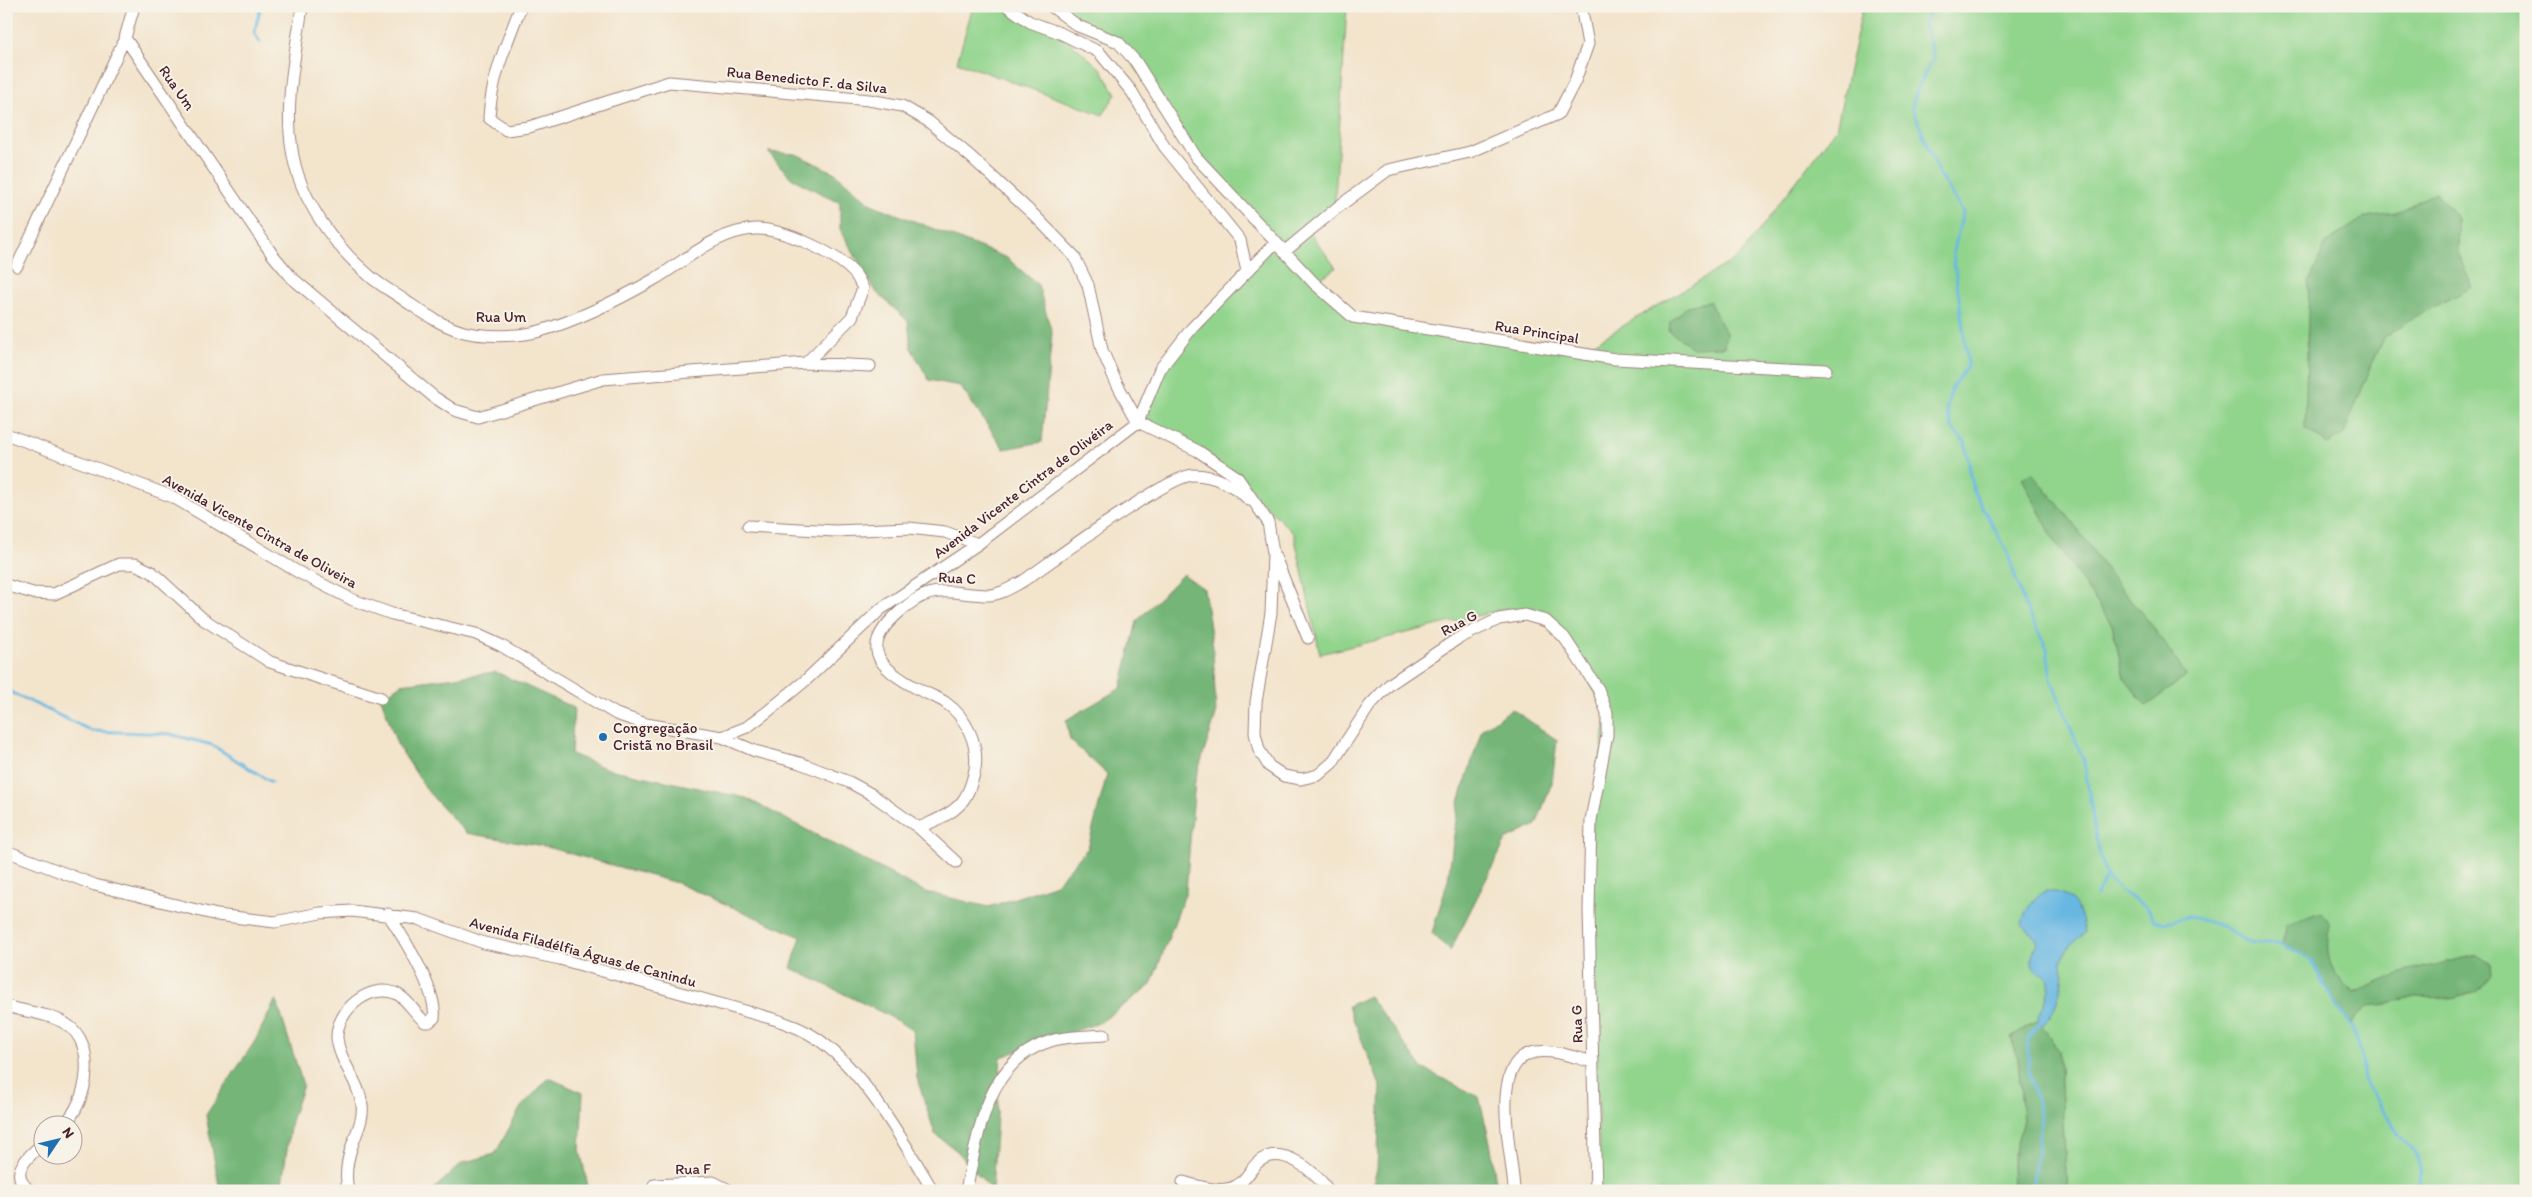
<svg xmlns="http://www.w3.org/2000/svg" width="2532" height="1197" viewBox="0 0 2532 1197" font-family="Itim,sans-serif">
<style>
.green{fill:#91d48c;stroke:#6e7a5c}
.forest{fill:#74b678;stroke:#5f6a52}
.water{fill:#68b7e2;stroke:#596b86}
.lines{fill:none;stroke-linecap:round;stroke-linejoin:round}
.stream{stroke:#68b7e2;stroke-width:3}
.street-casing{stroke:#9e827c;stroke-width:13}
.street{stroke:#fff;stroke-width:11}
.poi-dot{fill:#1f6fb2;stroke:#f7f3e8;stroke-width:2}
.labels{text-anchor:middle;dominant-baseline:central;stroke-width:4;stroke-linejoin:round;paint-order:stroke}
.street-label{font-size:15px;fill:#4a1f2b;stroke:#f7f3e8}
.poi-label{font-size:15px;fill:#4a1f2b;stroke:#f7f3e8;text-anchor:start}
</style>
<rect width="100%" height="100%" fill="#f7f3e8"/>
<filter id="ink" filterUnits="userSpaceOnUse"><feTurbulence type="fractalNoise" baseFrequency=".02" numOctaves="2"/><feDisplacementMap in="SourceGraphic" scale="10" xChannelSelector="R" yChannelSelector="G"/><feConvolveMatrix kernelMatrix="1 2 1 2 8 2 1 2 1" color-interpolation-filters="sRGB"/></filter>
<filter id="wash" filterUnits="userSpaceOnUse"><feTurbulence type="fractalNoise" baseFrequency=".0096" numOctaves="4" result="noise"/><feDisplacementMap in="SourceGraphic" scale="20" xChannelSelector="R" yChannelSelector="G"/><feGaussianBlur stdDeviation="1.12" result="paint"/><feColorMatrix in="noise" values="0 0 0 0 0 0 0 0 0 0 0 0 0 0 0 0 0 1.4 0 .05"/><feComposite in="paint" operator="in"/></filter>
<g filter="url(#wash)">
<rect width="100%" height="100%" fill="#f3e4cc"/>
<path class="green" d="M973 6H996L1060 33 1102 70 1116 94 1103 115 957 62Z
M1051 6H1347L1335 199 1338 207 1309 231 1336 268 1314 283 1353 317 1558 350 1596 342 1739 257 1836 129 1863 6H2526V1191H2067L2059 1051 2038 1020 2011 1037 2018 1058 2023 1120 2012 1163 2013 1191H1600L1591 820 1607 713 1551 614 1505 609 1320 654 1294 534 1237 477 1138 422 1160 369 1275 243 1196 157 1118 42Z"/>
<path class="forest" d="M768 152 796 154 835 173 871 204 1007 258 1038 285 1052 333 1042 442 1004 449 960 386 929 380 911 348 908 321 875 291 840 229V203L791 178Z
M2436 192 2458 219V253L2472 287 2412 318 2383 338 2343 435 2328 444 2305 429 2309 282 2327 242 2365 217 2396 213Z
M1709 301 1726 333 1724 347 1693 348 1669 331 1670 322 1688 306Z
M2032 473 2071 520 2108 572 2153 627 2187 676 2146 706 2124 678 2112 625 2054 540 2022 478Z
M1183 574 1204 589 1213 648 1216 715 1195 780 1186 891 1151 985 1101 1022 1001 1057 992 1190 957 1151 935 1134 917 1078 913 1030 885 1014 791 968 801 937 677 883 543 846 466 833 429 793 397 744 381 698 401 684 496 672 574 708 571 754 608 769 746 798 925 892 989 907 1056 884 1088 848 1107 774 1070 740 1066 720 1121 688 1137 621Z
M1512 709 1557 740 1552 783 1536 825 1506 840 1450 951 1432 933 1448 880 1458 805 1482 729Z
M2321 912 2329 922C2326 958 2326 968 2354 993L2400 973 2477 955 2491 964 2492 973 2475 992 2450 998 2415 997 2389 1004 2368 1006 2349 1024 2324 986 2310 959 2282 944 2287 924Z
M1369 996 1422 1068 1479 1097 1491 1147 1497 1191H1371L1377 1169 1381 1088 1348 1006Z
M276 999 303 1085 291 1121 281 1191H220L206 1115 255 1041Z
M2038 1020 2059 1051 2067 1191H2013L2012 1163 2023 1120 2018 1058 2011 1037Z
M549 1078 583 1093 580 1150 589 1191H435L434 1189 462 1163 495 1154 521 1107Z"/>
<path class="water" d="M2046 891C2071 891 2082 909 2085 933 2078 939 2064 950 2062 960 2061 963 2063 968 2063 972 2062 990 2055 1014 2042 1026L2038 1020C2041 1008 2051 993 2049 981 2047 973 2041 975 2037 971 2027 965 2034 949 2038 941L2022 924C2024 911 2033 896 2046 891Z"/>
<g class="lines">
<path class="stream" d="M1934 6 1924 24 1934 57 1919 85 1912 107 1939 174 1963 212 1953 254 1968 365 1953 386 1946 409 1953 430 1965 442 1974 492 2007 551 2023 601 2047 649 2051 679 2084 761 2096 838 2106 877 2097 895
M260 42 254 33 261 6
M6 690 92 731 170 734 212 745 271 782
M2106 877 2122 892 2145 906 2154 920 2164 923 2189 916 2218 925 2252 944H2282L2311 959 2324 986 2353 1029 2362 1055 2364 1080 2377 1103 2417 1157 2421 1172 2419 1191
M2033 1191 2041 1117 2029 1073 2028 1038 2041 1020"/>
</g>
</g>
<g filter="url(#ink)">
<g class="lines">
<defs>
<path id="street" d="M302 6C296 54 284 101 292 150 299 199 335 247 372 278 383 287 396 294 407 302 425 314 442 326 464 332 484 337 520 337 540 331 578 320 618 300 653 280 684 262 716 231 755 229 782 228 836 253 854 273 858 277 860 283 863 288L852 317 806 363
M521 6C507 43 491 78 489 118L506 130 529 127 669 82 869 100 902 106 928 121 971 157 1035 216 1074 256 1088 285 1102 350 1116 382 1138 422 1198 451 1237 477 1268 522 1273 553 1271 613 1256 702 1255 733 1259 750 1269 766 1284 776 1301 779 1318 775 1332 763 1370 705 1390 684 1457 639 1499 619 1525 615 1546 621 1564 637 1598 689 1607 713V735L1591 820 1589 911 1596 1191
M1007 6 1030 22 1060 33 1099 52 1132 92 1164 146 1240 240 1247 271
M1051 6 1078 26 1118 42 1136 62 1196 157 1314 283 1353 317 1615 359 1826 370
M125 38 272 254 292 278 434 397 454 410 478 417 603 379 806 363 870 366
M1284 252 1338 207 1388 170 1470 152 1558 114 1575 81 1588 44 1581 6
M17 266 125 38 134 6
M6 434 173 497 298 572 353 600 392 614 476 634 500 645 616 714 646 724 722 737 755 751 800 763 849 782 871 794 919 828 956 862
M748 526 835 531 909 528 945 532 978 544
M1275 557 1308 638
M6 585 33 593 54 594 119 564H135L152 572 203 619 270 662 381 698
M722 737 747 727 767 712 806 680 881 609 978 544 1138 422 1160 369 1192 328 1275 243
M919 828C953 812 967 809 975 769 979 744 966 717 946 703 939 698 930 695 922 691 873 666 857 644 908 605 935 583 957 595 988 595 1000 595 1012 587 1023 581 1051 562 1169 474 1194 475 1214 475 1236 486 1249 500
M6 851 95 885 217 915 275 922 320 913 352 911 418 919 484 943 560 959 777 1020C785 1023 794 1026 802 1030 856 1055 903 1141 933 1191
M6 1006C25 1012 49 1013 66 1024 98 1043 88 1103 64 1124
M1183 1182C1197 1186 1222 1194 1236 1186 1246 1181 1250 1170 1257 1163 1281 1141 1315 1172 1329 1191
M654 1185 713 1182 731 1191
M31 1191C6 1174 28 1157 42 1144
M348 1191C345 1176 347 1160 352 1146 356 1133 364 1119 362 1105 359 1081 339 1061 337 1038 336 1011 369 983 395 993 407 998 414 1013 425 1022H429L434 1018C438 991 403 937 388 914
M966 1191C979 1131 986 1056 1058 1039 1072 1036 1089 1036 1104 1035
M1514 1191C1514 1159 1485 1059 1536 1052 1554 1049 1576 1058 1593 1062"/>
</defs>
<use href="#street" class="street-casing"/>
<use href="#street" class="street"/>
</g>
</g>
<circle class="poi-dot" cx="603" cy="737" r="5"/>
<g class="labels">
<g class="street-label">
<text transform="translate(807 80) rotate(6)">Rua Benedicto F. da Silva</text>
<text transform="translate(177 88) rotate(55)">Rua Um</text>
<text x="501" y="317">Rua Um</text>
<text transform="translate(1537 332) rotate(9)">Rua Principal</text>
<text transform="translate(1023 489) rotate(-37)">Avenida Vicente Cintra de Olivéira</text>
<text transform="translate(260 531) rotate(29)">Avenida Vicente Cintra de Oliveira</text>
<text transform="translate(957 578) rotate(3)">Rua C</text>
<text transform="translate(1459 623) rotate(-28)">Rua G</text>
<text transform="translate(583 952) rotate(15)">Avenida Filadélfia Águas de Canindu</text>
<text transform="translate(1577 1024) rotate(-92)">Rua G</text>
<text transform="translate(693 1169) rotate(-1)">Rua F</text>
</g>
<g class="poi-label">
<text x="613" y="728">Congregação<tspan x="613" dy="17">Cristã no Brasil</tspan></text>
</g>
</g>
<rect width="2532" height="1197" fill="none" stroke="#f7f3e8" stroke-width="25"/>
<g transform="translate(58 1140) rotate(55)"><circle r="24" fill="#f7f3e8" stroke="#b29e9c"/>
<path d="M0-4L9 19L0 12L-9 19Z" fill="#1f6fb2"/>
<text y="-8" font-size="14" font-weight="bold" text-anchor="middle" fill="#4a1f2b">N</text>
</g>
</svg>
